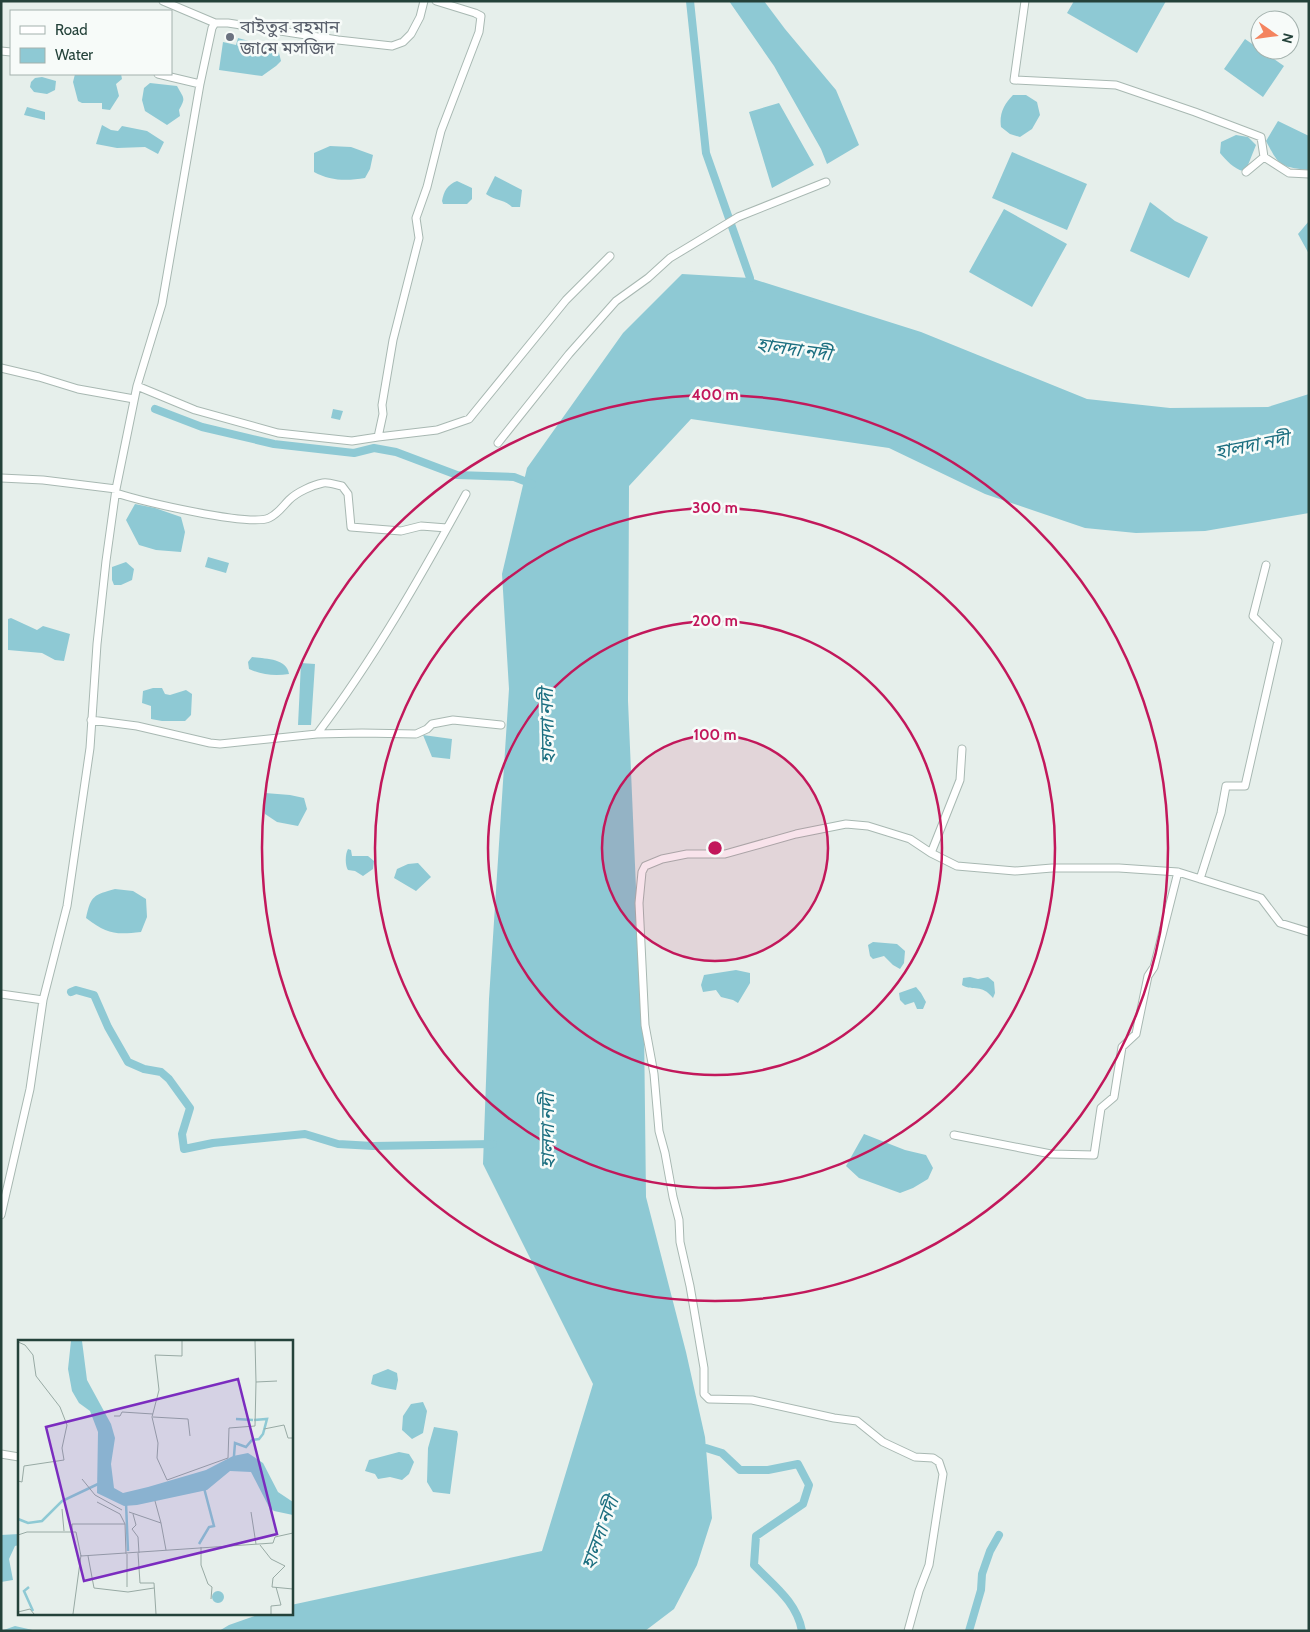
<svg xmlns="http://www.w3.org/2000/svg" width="1310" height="1632" viewBox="0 0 1310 1632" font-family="Cabin,'Noto Sans Bengali',sans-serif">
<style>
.water{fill:#8ec9d4}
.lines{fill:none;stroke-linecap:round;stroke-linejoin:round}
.canal{stroke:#8ec9d4;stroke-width:8}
.street-casing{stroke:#a8b8b2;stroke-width:9}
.street{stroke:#fff;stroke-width:7}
.ring{fill:none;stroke:#c2185b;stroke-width:2.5}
.worship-dot{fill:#6b7280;stroke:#f7fbf9;stroke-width:2}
.labels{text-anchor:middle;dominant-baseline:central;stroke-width:5;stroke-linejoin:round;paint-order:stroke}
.worship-label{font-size:18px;fill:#5b616d;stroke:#f7fbf9;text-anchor:start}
.water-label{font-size:19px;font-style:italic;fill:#1c6f80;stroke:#f7fbf9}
.inset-river{fill:none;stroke:#8ec9d4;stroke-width:2.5}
.inset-road{fill:none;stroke:#98aaa4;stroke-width:1}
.view{fill:#7b2cbf;fill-opacity:0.15;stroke:#7b2cbf;stroke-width:2.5}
.inset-edge{fill:none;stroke:#24423a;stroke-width:2.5}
.centre{fill:#c2185b;stroke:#f7fbf9;stroke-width:2.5}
.ring-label{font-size:15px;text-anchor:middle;font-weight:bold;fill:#c2185b;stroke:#f7fbf9;stroke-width:5;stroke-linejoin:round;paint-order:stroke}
</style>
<rect width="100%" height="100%" fill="#e6efeb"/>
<path class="water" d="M729 1H764L785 29 836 90 859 145 827 164 821 149 774 66Z
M1074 1H1166L1137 53 1067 13Z
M238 38 274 48 279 53 281 61 276 66 262 76 219 70 223 42 236 45Z
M1245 39 1284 66 1263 97 1224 69Z
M75 74H121L122 79 116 84 119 96 110 110 102 109V103H82L78 101 73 82Z
M42 77 56 81 55 90 47 94 34 92 30 87 31 82 35 78Z
M150 83 177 86C184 99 186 97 179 110L180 116 167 125 145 111 142 100 144 88Z
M1013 95H1026L1037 102 1040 115 1032 129 1020 137 1010 134 1001 127C999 114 1004 104 1013 95Z
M779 103 814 165 772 188 749 112Z
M27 107 45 112V120L24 115Z
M1278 121 1309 136V170C1280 167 1279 166 1266 141Z
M102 125 111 130 118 131 122 126 147 131 164 142 158 154 145 147 117 148 96 144Z
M1236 135 1248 137 1256 145 1248 165 1243 171C1234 169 1226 160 1220 153L1221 142Z
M330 146 351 147 373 155 370 169 365 178C347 181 330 181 314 172V153Z
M1012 152 1087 184 1067 230 992 198Z
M495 176 522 190 520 207H512C504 199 495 201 486 194Z
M457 181 472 188V199L467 204H443L442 201C444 191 447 185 457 181Z
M1150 202 1175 221 1208 237 1189 278 1130 251Z
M1004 209 1067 244 1032 307 969 272Z
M1309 221V254L1298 234Z
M682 274 750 278 921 332 1087 399 1170 408 1268 407 1309 394V513L1205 531 1136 533 1085 528 985 494 889 448 691 419 629 486 628 701 638 935 644 1026 646 1197 686 1352 705 1437 712 1518 697 1565 674 1609 645 1631H219L229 1625 263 1613H291V1605L542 1551 593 1384 483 1164 489 999 509 689 502 574 527 468 623 333Z
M333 409 343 411 340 420 331 418Z
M135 504 155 508 181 517 185 532 181 552 156 550 139 545 126 520Z
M208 557 229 563 226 573 205 567Z
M126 562 134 569 132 580 121 585H114L112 580V567Z
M11 618 37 630 43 626 70 634 64 661 55 660 42 653 8 650V619Z
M252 657C265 659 287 658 289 674 275 676 262 675 249 669L248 662Z
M301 663 315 664 311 725H298Z
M153 688H162L165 694 170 695 186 690 192 694 191 715 185 721H162L151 719V706L142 703 143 691Z
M423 735 452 739 450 759 432 757Z
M265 793 290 795 304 798 307 809 298 826 277 822 265 814 263 802Z
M348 849 351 850 352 856H368L374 861 373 869 363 876 355 871 348 870C345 866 345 854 348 849Z
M418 863 431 877 416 891 394 878 397 869 408 864Z
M115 889 133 891 146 899 147 917 141 932C115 935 107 934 86 918 91 895 94 895 115 889Z
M873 942 897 944 905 951 904 963 900 969 893 965 884 956 873 959 870 956 868 945Z
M736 970 750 973V983L738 1003 733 1000 721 997 716 990 703 992 701 985 704 975Z
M970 977 978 979 988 977 994 982 995 993 993 998C981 983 974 992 962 985L963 978Z
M916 987 921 993 926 1002 923 1009H917L914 1002 905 1005 900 1000 899 993Z
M864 1134 905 1150 926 1155 933 1168 928 1179 913 1188 900 1193 859 1178 846 1166Z
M388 1369 397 1373 398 1380 396 1390 380 1387 371 1384 373 1375Z
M423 1402 427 1411 423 1433 412 1439 402 1430 403 1416 411 1404Z
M434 1427 457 1431 458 1434 450 1494 433 1492 427 1482 428 1448Z
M399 1452 409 1454 414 1462 409 1474 402 1480 390 1477 378 1479 375 1474 365 1471 369 1460Z
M19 1534V1545L15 1546 9 1559 13 1580 1 1582V1535Z
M15 1626 37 1631H1Z"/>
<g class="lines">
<path class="canal" d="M690 1 706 153 750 278V288
M155 409 202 427 274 444 354 453 374 448 396 452 457 475 514 477 532 484
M71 992 76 990 94 995 108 1027 128 1062 144 1069 161 1072 169 1079 190 1108 182 1134 184 1149 213 1143 305 1134 338 1144 373 1146 493 1144
M706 1448 722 1453 740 1470H768L798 1464 809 1485 803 1504 756 1536 754 1565C773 1585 797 1602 802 1631
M969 1631 981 1590 982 1574 990 1551 999 1535"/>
<defs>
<path id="street" d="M163 1 215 23
M1025 1 1014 80 1116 85 1195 112 1261 137 1264 157 1289 173 1309 174
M1 51 11 52
M158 74 200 84
M1246 172 1264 157
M1 368 39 377 78 389 134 399
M137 386 195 410 278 433 352 441 378 437 383 414 382 405 393 340 419 238 416 218 427 187 441 131 479 32 481 16 475 13 436 1
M378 437 437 430 469 419 566 300 610 256
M498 443 569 354 616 301 648 278 670 258 738 217 826 182
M1 478 43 480 116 489
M116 493C141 501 249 527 269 518 278 514 283 506 289 500 297 492 313 485 323 483 329 482 336 485 342 486L348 494 351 527 401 531 421 526 447 528
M91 720 137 726 210 743 220 744 317 734C374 659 421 576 466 494
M317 734 362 733 416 734 427 729 432 724 453 720 501 725
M931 853 960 780 962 749
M1200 879 1221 813 1226 786H1245L1278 641 1253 616 1266 565
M1 994 43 1000
M954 1135 1051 1154 1094 1155 1101 1108 1114 1097 1122 1047 1136 1034 1148 976 1154 967 1178 872
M1 1215 30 1089 43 1000 67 906 90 748 97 644 106 561 116 489 137 386 162 304 200 84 212 28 215 23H228L338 40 392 46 403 42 411 34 420 17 424 1
M1 1454 19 1457
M908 1631 919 1591 929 1565 943 1474 939 1462 933 1458 915 1457 883 1442 857 1421 834 1418 752 1400 709 1399 704 1394V1368L690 1286 680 1242 679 1220 673 1197 665 1153 659 1131 654 1074 645 1025 639 903 642 872 645 866 662 859 687 854H725L796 834 846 824 868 826 910 839 931 853 957 866 1015 871 1052 868H1119L1178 872 1261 898 1280 923 1309 932"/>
</defs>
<use href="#street" class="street-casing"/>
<use href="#street" class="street"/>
</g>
<circle cx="715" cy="848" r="113" fill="#c2185b" fill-opacity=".12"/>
<g class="ring">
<circle cx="715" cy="848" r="113"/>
<circle cx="715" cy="848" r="227"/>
<circle cx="715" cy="848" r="340"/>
<circle cx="715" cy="848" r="453"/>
</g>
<circle class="worship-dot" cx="230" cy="37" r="5"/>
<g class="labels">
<g class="worship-label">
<text x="240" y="27">বাইতুর রহমান<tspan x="240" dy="21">জা‌মে মস‌জিদ</tspan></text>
</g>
<g class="water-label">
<text transform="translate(794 349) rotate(8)">হালদা নদী</text>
<text transform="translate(1252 445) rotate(-11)">হালদা নদী</text>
<text transform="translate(547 726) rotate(-91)">হালদা নদী</text>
<text transform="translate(547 1131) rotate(-90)">হালদা নদী</text>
<text transform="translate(600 1533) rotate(-70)">হালদা নদী</text>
</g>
</g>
<g transform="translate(18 1340)">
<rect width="275" height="275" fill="#e6efeb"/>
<path d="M53 1H64L69 40 93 84 97 98 93 124 96 148 105 153 130 147 188 130 215 116 230 113 245 123 260 152 275 162V175L256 171 251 167 233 132 212 131 189 150 119 165 106 166 79 153 80 92 72 71 61 63 54 51 50 29ZM194 257a6 6 0 1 1 12 0a6 6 0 1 1-12 0Z" fill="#8ec9d4"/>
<path class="inset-river" d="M218 79 235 80M216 116 217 103 228 107 234 100 241 99 245 94 249 79 236 80M108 163 110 211M0 179 10 183 24 181 44 161 80 144M181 204 191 187 196 186 186 148M11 247 6 251 15 271"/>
<path class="inset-road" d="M164 1V16L137 15 141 50 134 77 140 103 139 118 149 140 210 118 211 88 237 86 238 42 259 41M237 1 238 42M0 2 7 5 15 15 18 36 42 67 49 85 44 108 46 120 6 126 4 142 0 141M96 76H102L104 72 135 74M135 77 170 79 172 96M246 89 266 85 270 98H275M64 139 77 155 104 170M137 161 143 183M79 162 102 174 107 184M44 169 46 191M111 172 143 183 148 210M233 172 238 204M115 174 118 185 114 189 120 197 121 213M54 192V184H107L108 214M0 195 9 192H58L63 216 241 204 255 203 257 197 275 193M242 205 253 219 267 226 255 238 254 247 275 249M183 207V225L190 244 194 247 193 259M120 213 122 243H136L138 274M70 216 76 248 110 252 136 248M109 247V214M0 272 12 269 16 274M55 274 63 215M253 274V266L263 265 258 247"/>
<path class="view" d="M220 39 259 194 66 241 28 87Z"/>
<rect width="275" height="275" class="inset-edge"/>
</g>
<circle cx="715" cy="848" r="8" class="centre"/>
<g class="ring-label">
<text x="715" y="400">400 m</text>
<text x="715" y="513">300 m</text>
<text x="715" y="626">200 m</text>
<text x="715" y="740">100 m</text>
</g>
<rect width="1310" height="1632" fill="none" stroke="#24423a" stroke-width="5"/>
<rect x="10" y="10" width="162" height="65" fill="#f7fbf9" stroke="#a3b1ad"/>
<rect x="20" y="26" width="25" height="8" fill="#ffffff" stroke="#a3b1ad"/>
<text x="55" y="35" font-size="15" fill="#24423a">Road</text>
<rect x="20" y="48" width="25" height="15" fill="#8ec9d4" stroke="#a3b1ad"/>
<text x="55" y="60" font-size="15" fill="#24423a">Water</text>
<g transform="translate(1275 35) rotate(104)"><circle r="24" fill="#f7fbf9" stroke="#a3b1ad"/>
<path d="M0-4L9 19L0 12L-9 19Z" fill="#f4845f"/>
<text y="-8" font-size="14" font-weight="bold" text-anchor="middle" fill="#24423a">N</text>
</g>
</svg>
